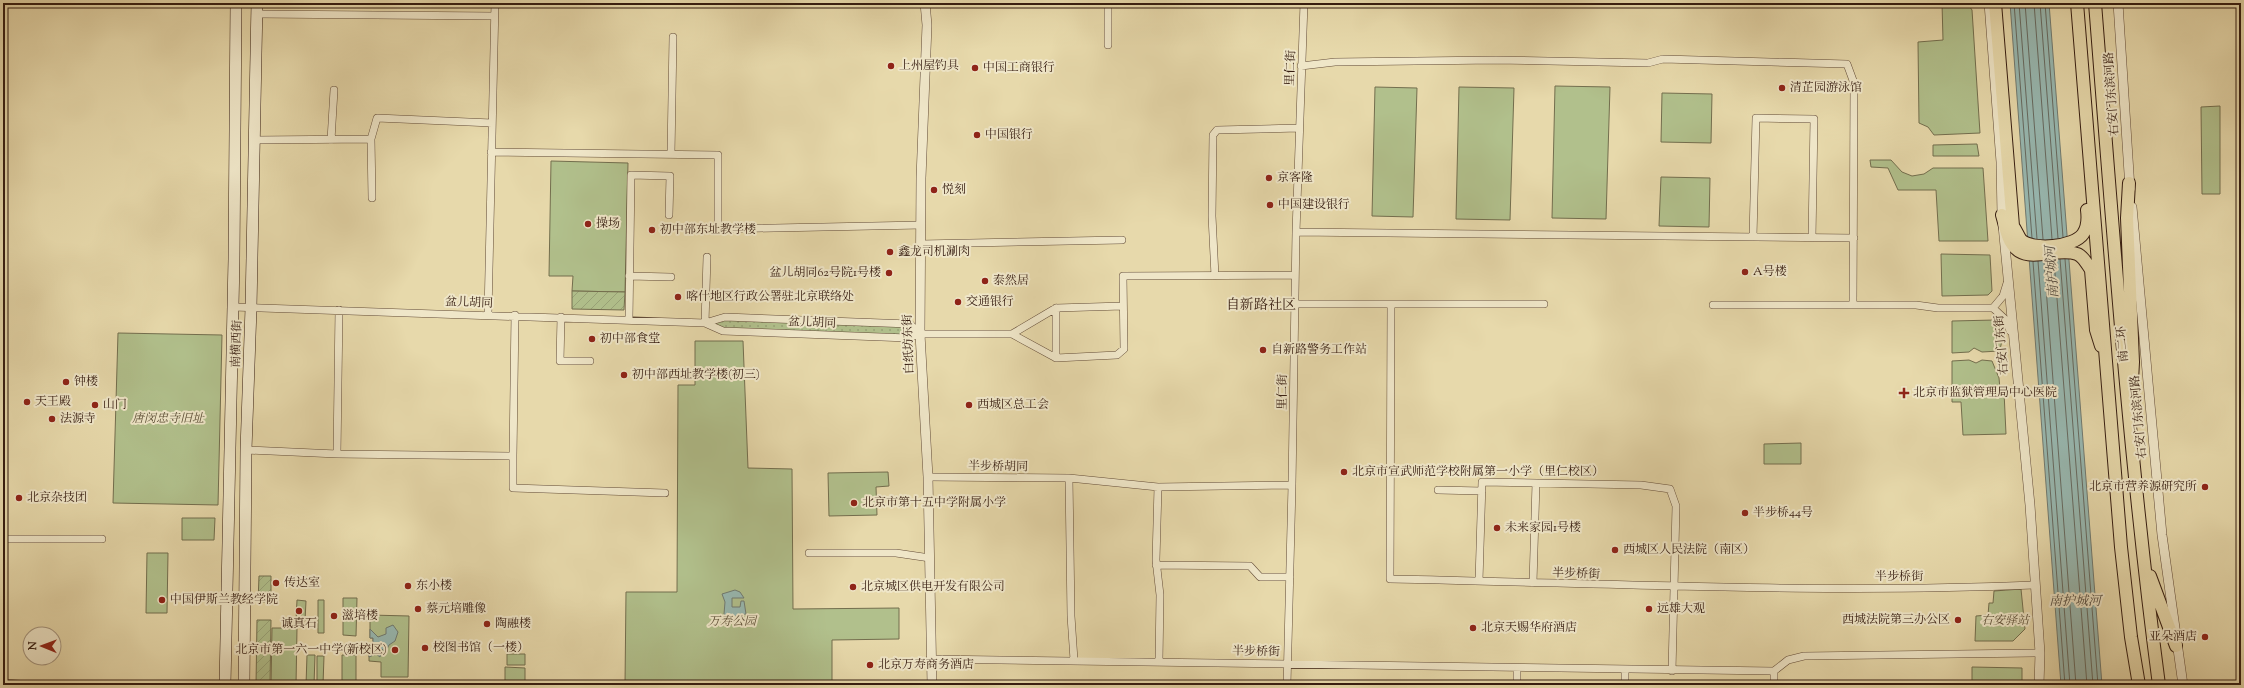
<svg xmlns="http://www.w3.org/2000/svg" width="2244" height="688" viewBox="0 0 2244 688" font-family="'Sorts Mill Goudy','Noto Serif SC',serif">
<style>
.grass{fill:url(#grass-dots);stroke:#736e4e}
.park{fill:#b1c08c;stroke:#736e4e}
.garden{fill:url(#garden-furrows);stroke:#736e4e}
.water{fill:#98b9b2;stroke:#707a71}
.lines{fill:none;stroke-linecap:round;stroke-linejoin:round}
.shore{stroke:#666a61;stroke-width:1}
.minor-casing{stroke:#624b37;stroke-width:8}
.tertiary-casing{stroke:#624b37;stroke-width:10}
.secondary-casing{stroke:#351c10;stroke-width:12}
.trunk-casing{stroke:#351c10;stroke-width:14}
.minor{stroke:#efe6c8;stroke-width:7}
.tertiary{stroke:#efe6c8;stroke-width:9}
.secondary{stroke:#efe6c8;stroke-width:11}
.trunk{stroke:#e7d9ab;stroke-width:12}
.poi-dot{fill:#8f2418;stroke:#efe6c8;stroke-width:1.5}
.labels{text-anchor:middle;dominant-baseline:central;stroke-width:4;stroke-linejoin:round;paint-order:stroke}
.poi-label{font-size:12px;fill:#351c10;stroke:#efe6c8;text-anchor:start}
.street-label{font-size:12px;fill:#351c10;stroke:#efe6c8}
.park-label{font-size:12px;font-style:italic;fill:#5a4d35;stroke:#efe6c8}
.water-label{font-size:13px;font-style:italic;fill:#534b41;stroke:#efe6c8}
.quarter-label{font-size:14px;fill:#351c10;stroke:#efe6c8}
</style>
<defs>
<pattern id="grass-dots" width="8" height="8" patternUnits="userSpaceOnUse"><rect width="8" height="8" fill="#b1c08c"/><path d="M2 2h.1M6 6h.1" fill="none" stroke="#99a478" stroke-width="1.8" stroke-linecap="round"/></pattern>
<pattern id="garden-furrows" width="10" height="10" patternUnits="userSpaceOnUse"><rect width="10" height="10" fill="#b1c08c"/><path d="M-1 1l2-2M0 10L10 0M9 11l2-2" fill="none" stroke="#99a478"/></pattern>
</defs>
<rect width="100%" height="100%" fill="#e7d9ab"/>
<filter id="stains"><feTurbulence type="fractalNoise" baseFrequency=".005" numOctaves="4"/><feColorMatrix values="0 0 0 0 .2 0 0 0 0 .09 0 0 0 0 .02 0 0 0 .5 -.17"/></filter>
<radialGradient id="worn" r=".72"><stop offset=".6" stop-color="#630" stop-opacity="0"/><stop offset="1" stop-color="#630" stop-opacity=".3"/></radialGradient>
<path class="grass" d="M725 317 910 324 920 334 908 338 723 331 705 323Z"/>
<path class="park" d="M1942 3H1967L1972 10 1980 133 1934 135 1928 127 1919 123 1918 42 1943 40Z
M1555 86 1610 87 1606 219 1552 218Z
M1375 87 1417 88 1413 217 1372 216Z
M1459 87 1514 88 1510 220 1456 219Z
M1662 93 1712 94 1711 143 1661 142Z
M2220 106V194H2202L2201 107Z
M1977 144 1979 156H1933V145Z
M1870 160H1891L1902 172 1912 176 1924 174 1933 168H1983L1988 241H1939L1936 190H1898L1888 168 1871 167Z
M551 161 628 163 625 292 572 291 573 276H549Z
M1661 177 1710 178 1709 227 1659 226Z
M1941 254 1990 255 1992 291 1988 295 1942 296Z
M1995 320C2001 328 2004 342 1999 351L1982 352 1974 348 1969 352 1952 353V321Z
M118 333 222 335 218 505 113 503Z
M695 341H743L748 468 792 469 793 609 899 608V639L832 640V685H625L626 592H677L678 385H695Z
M1969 360 1976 363 1982 360 1992 361 1999 378 2000 389 2004 392 2006 434 1963 435 1961 402H1952V361Z
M1801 443V464H1764V444Z
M888 472 889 486 876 487 877 515 829 516 828 473Z
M182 518H215L214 540H182Z
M147 553H168L167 613H146Z
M2021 589 2025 629 2013 641H1975L1976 616 1988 615 1989 603H1993L1994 591Z
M343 598H357L356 636 343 635Z
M297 600 306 601 305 621 296 620Z
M318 600H324V633H318Z
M370 615 409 616 408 677H381V662L369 661V650H373V638H370Z
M272 628H297L296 685H271Z
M507 654H525V665H507Z
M307 655H315L314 685H306Z
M342 655H356V685H342Z
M317 656H324L323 685H317Z
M505 667 525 668V685H505Z
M1972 667 2022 668V685H1972Z"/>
<path class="garden" d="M572 291 625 292 624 310 572 309Z
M259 576H271V602H258Z
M257 620H271L270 685H256Z"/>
<path class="water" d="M2010 3H2049L2102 685H2061Z
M735 590 740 592 744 598H732V607H740L741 601H744L746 614 727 618 724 614 725 602 722 594Z
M393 625 398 632 395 641 389 645 386 651H384L382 649 380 657 376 654 369 657V650H373V638H370V629L378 637 386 634V628Z"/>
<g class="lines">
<path class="shore" d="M2014 3 2032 238
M2019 3 2037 239
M2025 3 2043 239
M2034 3 2052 239
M2040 3 2058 238
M2045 3 2063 237
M2060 259 2093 685
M2065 259 2098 685
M2054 260 2087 685
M2038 261 2070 685
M2044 261 2076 685
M2033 262 2065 685"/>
<defs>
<path id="minor" d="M257 14 494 16
M1108 45V3
M1301 66 1335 62 1496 60 1648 63 1663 59 1847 64 1854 83 1853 305
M371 139 372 198
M254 140 371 139 377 118 492 123
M331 140 334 90
M491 152 718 155V229L921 225
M671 154 673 37
M1296 232 1854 238
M1753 237 1756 118 1814 119 1812 238
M921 244 1122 240
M629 276 671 277
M1215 276 1212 216 1213 135 1217 130 1299 128
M1295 304H1544
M1391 305 1390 579C1605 583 1820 594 2035 585
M1713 305H1916L1938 308H1993L2006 320 2010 331
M233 307 705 323 725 317 910 324 920 334
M1056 308 1123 306
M1993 308 2003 296 2007 283
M488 314 495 3
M561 317 560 361H590
M629 320 631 175 670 176 669 215
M705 323 723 331 908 338 920 334H1012L1056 358 1117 355 1124 349 1123 276 1295 275
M705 323 707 257
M1012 334 1056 308V358
M246 450 337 454 513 456V488L665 493
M337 454 339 310
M513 456 515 315
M928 477 1069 478 1158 487 1292 485
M1069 478 1071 616 1074 660
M1158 487 1156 560 1160 595 1159 661
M1438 490 1482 491
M3 539H102
M809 553H896L930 558
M1156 565 1250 566 1260 577H1290
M1479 581 1482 482 1641 485 1670 489 1676 506 1672 671
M1533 583 1536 483
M930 659 1774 671 1788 660 1804 656 2040 653
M1287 685 1292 485 1296 232 1304 3
M1517 685V668
M1625 685V670
M1774 685V671"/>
<path id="tertiary" d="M925 3 927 25 921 178 920 334 928 477 932 685
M1989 3 2001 162 2002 215 2030 505 2040 653 2039 685
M2118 3 2130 189
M2132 207 2162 535 2183 685
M3 684 20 685"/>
<path id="secondary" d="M225 685 234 259 236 3
M244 685 246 450 251 308 257 3"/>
<path id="trunk" d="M1995 3 2013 226C2016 230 2018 236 2021 240 2033 251 2074 247 2083 234 2088 227 2088 218 2087 210
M2077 3 2121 547 2131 637 2139 685
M2095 3C2113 231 2129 458 2159 685
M2129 183 2127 218 2133 362 2132 381
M2002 215C2005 224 2006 236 2012 244 2026 266 2057 246 2077 254 2083 256 2087 264 2091 270L2096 330 2101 346
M2150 576 2176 646"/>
</defs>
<use href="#minor" class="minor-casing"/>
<use href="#tertiary" class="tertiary-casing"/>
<use href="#secondary" class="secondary-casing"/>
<use href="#trunk" class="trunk-casing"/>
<use href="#minor" class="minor"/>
<use href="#tertiary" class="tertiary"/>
<use href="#secondary" class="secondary"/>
<use href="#trunk" class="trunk"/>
</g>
<g class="poi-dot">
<circle cx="891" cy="66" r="4"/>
<circle cx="975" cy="68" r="4"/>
<circle cx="1782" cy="88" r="4"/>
<circle cx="977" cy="135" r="4"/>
<circle cx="1269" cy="178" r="4"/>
<circle cx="934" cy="190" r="4"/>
<circle cx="1270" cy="205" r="4"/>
<circle cx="588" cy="224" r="4"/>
<circle cx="652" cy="230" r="4"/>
<circle cx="890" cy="252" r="4"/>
<circle cx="1745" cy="272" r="4"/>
<circle cx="889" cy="273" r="4"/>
<circle cx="985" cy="281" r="4"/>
<circle cx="678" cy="297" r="4"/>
<circle cx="958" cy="302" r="4"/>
<circle cx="592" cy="339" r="4"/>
<circle cx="1263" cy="350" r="4"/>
<circle cx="624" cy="375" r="4"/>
<circle cx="66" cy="382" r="4"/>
<path d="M1902 387h4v4h4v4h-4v4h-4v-4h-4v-4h4z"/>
<circle cx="27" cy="402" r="4"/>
<circle cx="95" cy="405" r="4"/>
<circle cx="969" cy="405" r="4"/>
<circle cx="52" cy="419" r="4"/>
<circle cx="1344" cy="472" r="4"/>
<circle cx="2205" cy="487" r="4"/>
<circle cx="19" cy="498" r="4"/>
<circle cx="854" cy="503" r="4"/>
<circle cx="1745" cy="513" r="4"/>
<circle cx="1497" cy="528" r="4"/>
<circle cx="1615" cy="550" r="4"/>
<circle cx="276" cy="583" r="4"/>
<circle cx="408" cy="586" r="4"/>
<circle cx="853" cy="587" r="4"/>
<circle cx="162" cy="600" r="4"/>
<circle cx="418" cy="609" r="4"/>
<circle cx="1649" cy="609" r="4"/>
<circle cx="299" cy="611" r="4"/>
<circle cx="334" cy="616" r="4"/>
<circle cx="1958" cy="620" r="4"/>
<circle cx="487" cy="624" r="4"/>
<circle cx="1473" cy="628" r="4"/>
<circle cx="2205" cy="637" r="4"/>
<circle cx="425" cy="648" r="4"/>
<circle cx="395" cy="650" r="4"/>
<circle cx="870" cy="665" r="4"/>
</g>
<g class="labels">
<g class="poi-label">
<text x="899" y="66">上州屋钓具</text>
<text x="983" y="68">中国工商银行</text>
<text x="1790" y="88">清芷园游泳馆</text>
<text x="985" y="135">中国银行</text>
<text x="1277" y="178">京客隆</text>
<text x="942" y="190">悦刻</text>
<text x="1278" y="205">中国建设银行</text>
<text x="596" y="224">操场</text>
<text x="660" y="230">初中部东址教学楼</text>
<text x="898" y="252">鑫龙司机涮肉</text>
<text x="1753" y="272">A号楼</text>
<text x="881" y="273" text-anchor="end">盆儿胡同62号院1号楼</text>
<text x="993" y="281">泰然居</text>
<text x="686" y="297">喀什地区行政公署驻北京联络处</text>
<text x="966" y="302">交通银行</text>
<text x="600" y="339">初中部食堂</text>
<text x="1271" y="350">自新路警务工作站</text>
<text x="632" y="375">初中部西址教学楼(初三)</text>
<text x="74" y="382">钟楼</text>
<text x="1913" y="393">北京市监狱管理局中心医院</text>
<text x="35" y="402">天王殿</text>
<text x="103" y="405">山门</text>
<text x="977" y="405">西城区总工会</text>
<text x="60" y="419">法源寺</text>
<text x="1352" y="472">北京市宣武师范学校附属第一小学（里仁校区）</text>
<text x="2197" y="487" text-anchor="end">北京市营养源研究所</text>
<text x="27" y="498">北京杂技团</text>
<text x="862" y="503">北京市第十五中学附属小学</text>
<text x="1753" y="513">半步桥44号</text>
<text x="1505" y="528">未来家园1号楼</text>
<text x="1623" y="550">西城区人民法院（南区）</text>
<text x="284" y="583">传达室</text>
<text x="416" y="586">东小楼</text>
<text x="861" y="587">北京城区供电开发有限公司</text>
<text x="170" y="600">中国伊斯兰教经学院</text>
<text x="426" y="609">蔡元培雕像</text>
<text x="1657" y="609">远雄大观</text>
<text x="342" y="616">滋培楼</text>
<text x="1950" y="620" text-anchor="end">西城法院第三办公区</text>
<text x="299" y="624" text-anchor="middle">诚真石</text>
<text x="495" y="624">陶融楼</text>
<text x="1481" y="628">北京天赐华府酒店</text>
<text x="2197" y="637" text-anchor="end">亚朵酒店</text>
<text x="433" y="648">校图书馆（一楼）</text>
<text x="387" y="650" text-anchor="end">北京市第一六一中学(新校区)</text>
<text x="878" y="665">北京万寿商务酒店</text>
</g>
<g class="street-label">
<text transform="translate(1291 68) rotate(-88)">里仁街</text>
<text transform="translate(2112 94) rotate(-94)">右安门东滨河路</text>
<text transform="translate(469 303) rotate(2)">盆儿胡同</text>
<text transform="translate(812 323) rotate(2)">盆儿胡同</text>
<text transform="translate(237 344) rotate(-88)">南横西街</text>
<text transform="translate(909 344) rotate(-92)">白纸坊东街</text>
<text transform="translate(2123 344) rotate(-95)">南二环</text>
<text transform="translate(2002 345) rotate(-95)">右安门东街</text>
<text transform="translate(1283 392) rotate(-89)">里仁街</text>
<text transform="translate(2139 417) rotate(-95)">右安门东滨河路</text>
<text transform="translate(998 467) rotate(1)">半步桥胡同</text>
<text transform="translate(1576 574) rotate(2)">半步桥街</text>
<text x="1899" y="577">半步桥街</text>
<text transform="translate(1256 652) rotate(1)">半步桥街</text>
</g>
<g class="park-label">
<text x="168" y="419">唐闵忠寺旧址</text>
<text x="2005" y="621">右安驿站</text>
<text x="732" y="622">万寿公园</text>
</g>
<g class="water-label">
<text transform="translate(2053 272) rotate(-94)">南护城河</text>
<text x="2075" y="602">南护城河</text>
</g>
<g class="quarter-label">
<text x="1261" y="306">自新路社区</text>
</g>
</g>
<rect width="2244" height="688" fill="none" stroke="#e7d9ab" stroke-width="16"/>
<rect x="4" y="4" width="2236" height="680" fill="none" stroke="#351c10" stroke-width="2"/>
<rect x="8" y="8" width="2228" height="672" fill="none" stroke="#351c10"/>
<g transform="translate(42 646) rotate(271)"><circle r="19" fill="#efe6c8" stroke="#a5957e"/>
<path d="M0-3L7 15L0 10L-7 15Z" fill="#8f2418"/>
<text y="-6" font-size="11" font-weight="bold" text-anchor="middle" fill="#351c10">N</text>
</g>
<rect width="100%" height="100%" filter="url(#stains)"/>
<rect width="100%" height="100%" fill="url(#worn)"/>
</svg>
